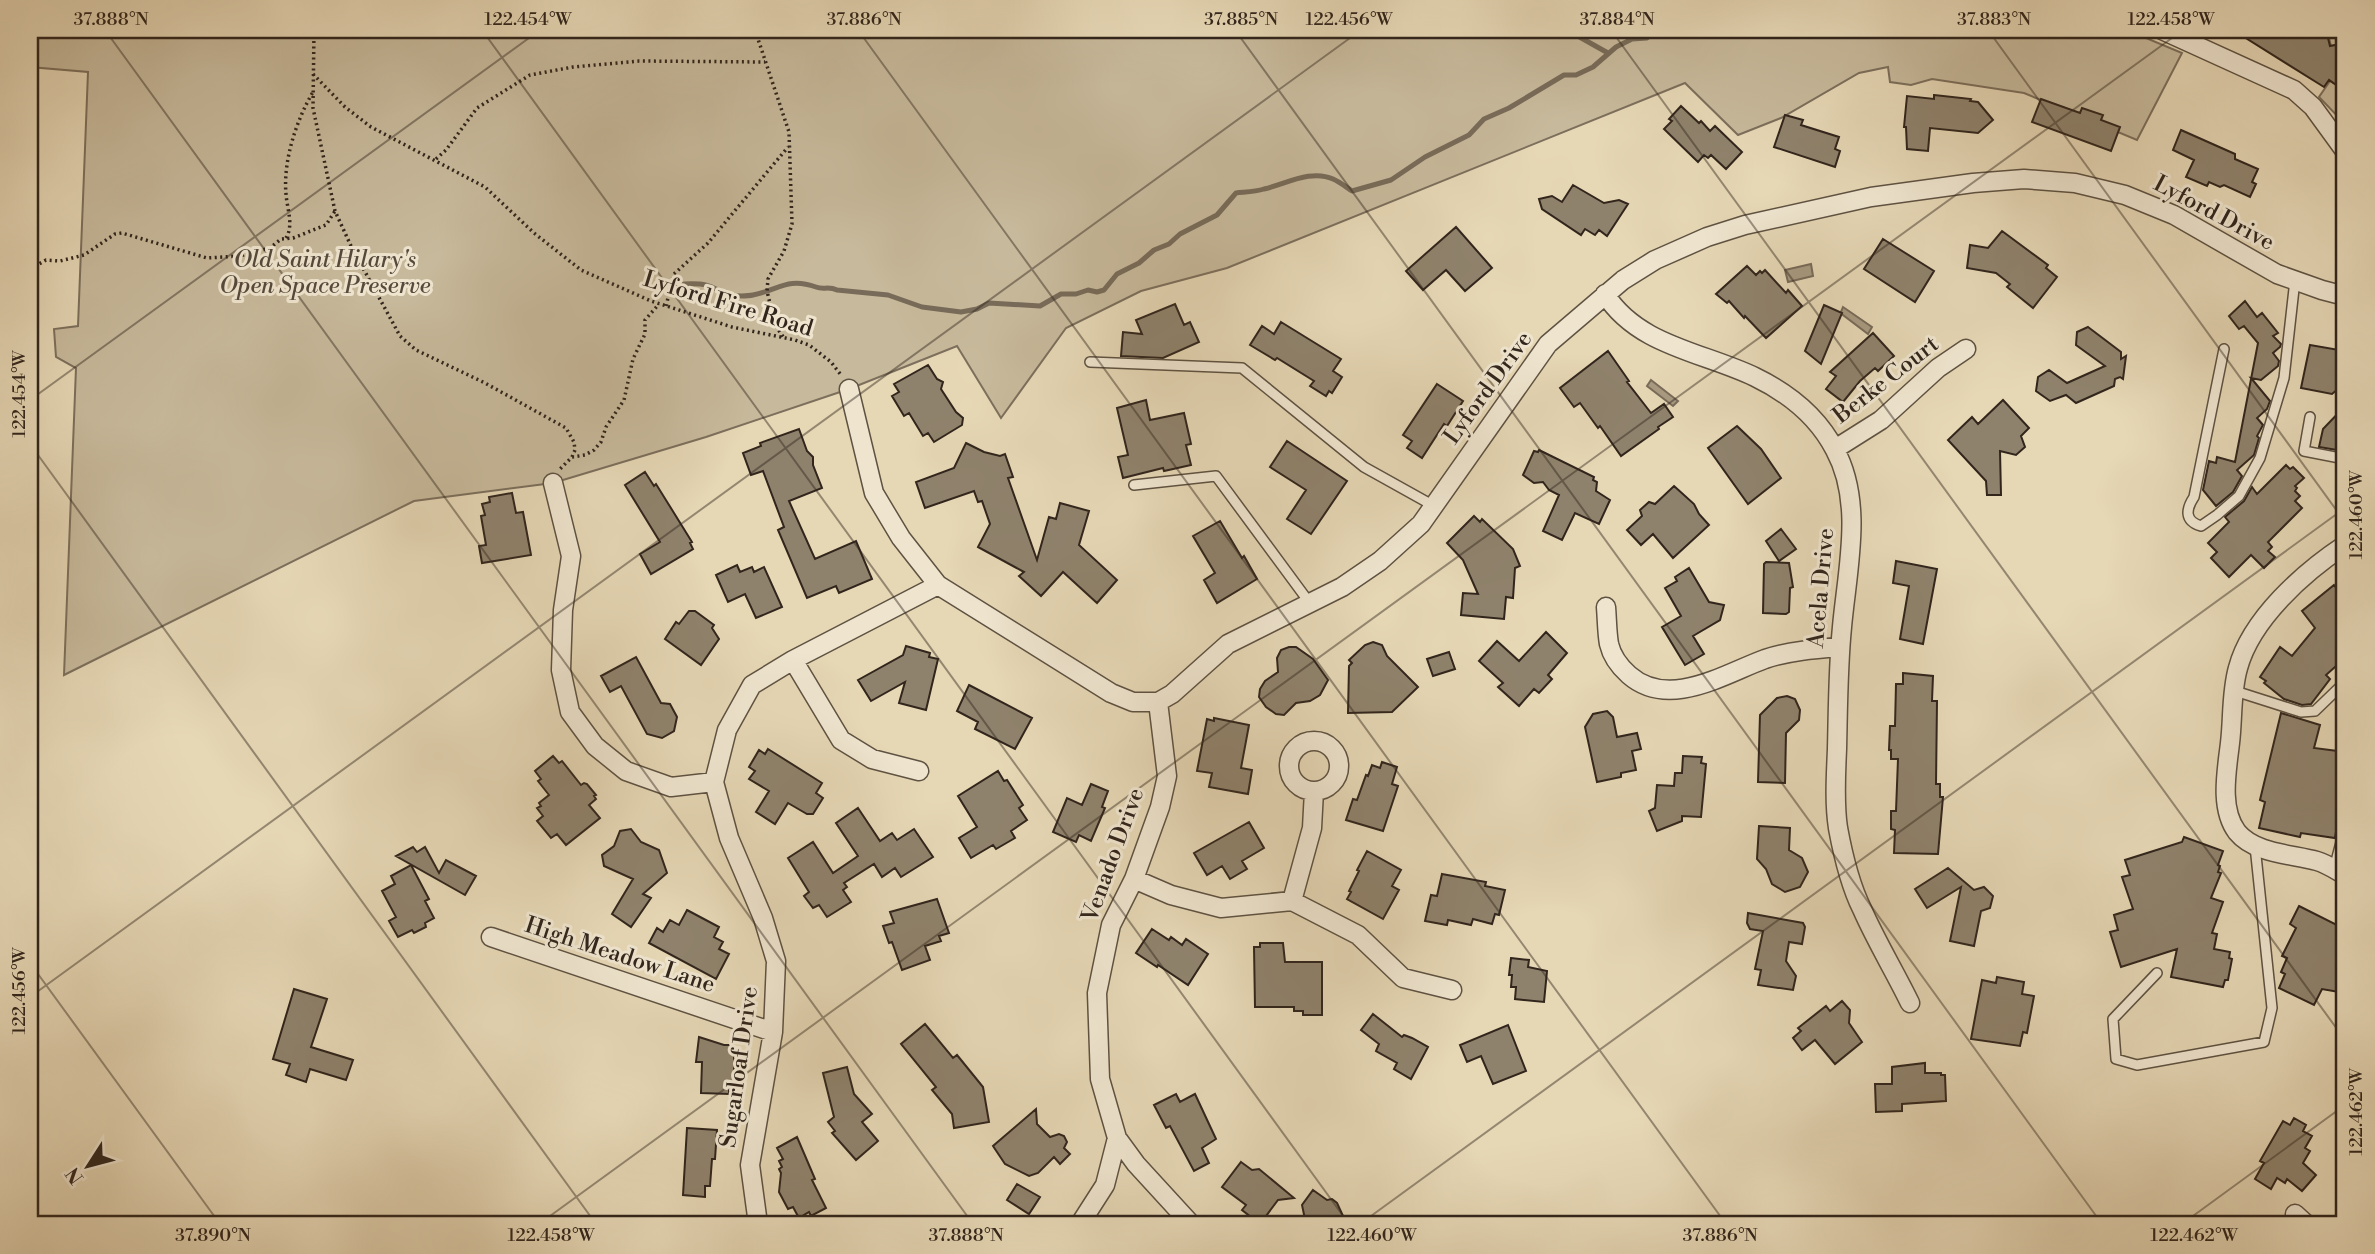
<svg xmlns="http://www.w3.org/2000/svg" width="2375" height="1254" viewBox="0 0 2375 1254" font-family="'Libre Bodoni',serif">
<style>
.green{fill:#c7b99b;stroke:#7c6f5c;stroke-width:2}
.water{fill:#a89a81;stroke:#786b59;stroke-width:2}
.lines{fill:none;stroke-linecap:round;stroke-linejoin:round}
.stream{stroke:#786b59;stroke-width:5}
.building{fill:#8f826c;stroke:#31251c;stroke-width:2}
.lane-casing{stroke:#5e5242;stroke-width:12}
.street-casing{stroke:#5e5242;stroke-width:21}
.path{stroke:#31251c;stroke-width:3.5;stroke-dasharray:2 3.5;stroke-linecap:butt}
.lane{stroke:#efe5cf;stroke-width:9}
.street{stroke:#efe5cf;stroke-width:18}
.ticks{fill:none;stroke:#31251c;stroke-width:2;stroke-opacity:0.45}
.labels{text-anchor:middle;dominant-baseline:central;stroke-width:6;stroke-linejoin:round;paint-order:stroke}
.street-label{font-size:23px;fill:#31251c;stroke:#efe5cf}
.park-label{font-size:23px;font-style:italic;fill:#564a3c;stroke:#efe5cf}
.neatline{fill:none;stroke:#31251c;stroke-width:2.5}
.ticks-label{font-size:18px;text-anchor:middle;fill:#31251c}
</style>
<rect width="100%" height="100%" fill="#e6d7b5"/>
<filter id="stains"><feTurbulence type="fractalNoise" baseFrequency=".00286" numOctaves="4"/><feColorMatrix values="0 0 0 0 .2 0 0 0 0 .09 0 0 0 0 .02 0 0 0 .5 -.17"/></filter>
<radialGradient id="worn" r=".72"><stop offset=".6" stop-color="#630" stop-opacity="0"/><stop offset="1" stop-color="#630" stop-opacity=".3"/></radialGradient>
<path class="green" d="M30 30H2127L2182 53 2137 140 2024 93 1932 79 1911 85 1890 82 1888 67 1859 73 1781 118 1738 135 1685 83 1227 268 1141 291 1066 328 1001 418 957 346 849 389 706 437 553 483 414 501 64 675 76 368 56 357 54 329 78 326 88 72 30 67Z
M2327 30H2345V44L2331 46Z
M2330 81 2343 89 2345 86V124L2319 97Z"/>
<path class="water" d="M1811 264 1813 276 1788 282 1785 270Z
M1843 307 1872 327 1868 334 1843 315 1841 312Z
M1651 380 1678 401 1673 406 1647 386Z"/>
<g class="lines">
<path class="stream" d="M1567 30 1608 53
M684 284C701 283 713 284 725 296 734 295 744 297 753 295 779 290 787 277 816 287 823 290 829 286 837 290L888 295 922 307 961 312 977 309 989 303 1040 306 1061 294H1076L1088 290 1097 292 1104 290 1117 274 1139 263 1154 250 1169 244 1180 234 1217 215 1236 193C1245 192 1255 192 1264 189 1286 184 1311 169 1333 179 1340 182 1346 187 1352 191L1391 180 1425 157 1469 135 1484 119 1509 108 1564 75H1576L1593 67 1616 47 1632 39 1647 38 1656 30"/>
</g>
<path class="building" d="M2233 30H2326L2330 46 2345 43V91L2329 80 2324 87Z
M1934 95 1971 99 1970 101 1978 102 1993 120 1978 133 1930 128 1928 151 1907 149 1906 127H1904L1907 96 1934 99Z
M2041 99 2080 113 2082 108 2103 115 2101 120 2120 127 2111 151 2032 122Z
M1681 106 1699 123 1701 121 1710 131 1715 126 1742 152 1726 169 1711 155 1708 158 1704 155 1698 162 1664 129 1672 121 1669 119Z
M1785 115 1803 120 1801 125 1839 137 1835 149 1840 151 1835 167 1774 147Z
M2181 130 2235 154V159L2258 169 2252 182 2256 184 2250 197 2224 185 2220 187 2209 182 2207 186 2186 177 2194 160 2173 150Z
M1573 185 1604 203 1619 200 1628 204 1607 236 1599 230 1595 235 1585 229 1581 235 1542 209 1539 199 1552 196 1562 202Z
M1456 227 1492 268 1465 291 1446 270 1423 290 1406 271Z
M2002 231 2048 265 2046 268 2057 277 2033 308 2007 287 2010 284 1996 273 1967 268 1970 245 1988 248Z
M1883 239 1934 271 1915 302 1864 269Z
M1747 266 1756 275 1760 271 1762 273 1765 270 1786 293 1788 290 1802 306 1766 338 1745 316 1744 318 1729 301 1727 303 1716 294Z
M2245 301 2257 317 2262 313 2278 333 2273 336 2281 344 2280 347 2273 353 2279 361 2278 366 2261 380 2251 378 2270 401 2267 409 2257 418 2263 425 2257 436 2259 438 2254 455 2237 470 2242 476 2233 492 2216 506 2203 490 2209 461 2216 463 2217 457 2235 462 2258 343 2244 326 2239 329 2229 316Z
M1175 304 1184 325 1190 322 1199 342 1163 358 1121 356 1123 332 1142 334 1136 320Z
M1824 305 1842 313 1821 364 1805 351Z
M1281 322 1341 359 1333 371 1342 377 1332 393 1329 391 1326 396 1310 386 1314 381 1277 358 1275 360 1250 345 1262 326 1274 334Z
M2088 327 2121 352V359L2126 356 2123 379 2120 377 2115 379 2114 386 2076 403 2066 395 2050 401 2036 391 2038 377 2049 370 2067 383 2105 366 2076 345 2077 332Z
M1873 333 1894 356 1878 371 1875 368 1860 381 1843 402 1826 389 1836 376 1830 372Z
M2310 345 2345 351V383L2332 394 2301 388Z
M1608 351 1629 381 1627 382 1651 413 1664 404 1673 417 1658 427 1659 429 1621 456 1600 426 1598 428 1580 403 1574 407 1560 388Z
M928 365 937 379 943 382 941 389 956 412 963 418 962 425 934 442 928 433 923 436 909 413 904 416 892 396 899 392 894 384Z
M1437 384 1463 401 1447 426 1444 424 1422 458 1407 448 1412 441 1403 435Z
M1146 400 1150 420 1184 413 1191 444 1186 445 1191 465 1164 471 1163 468 1123 478 1118 457 1128 455 1117 408Z
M2003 400 2029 428 2021 436 2025 447 2016 455 2000 451 2001 495H1987L1986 481 1948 440 1972 417 1978 424Z
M2345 406V438L2343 451 2319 447 2323 429Z
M1737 426 1761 449 1781 478 1748 504 1708 448Z
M799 429 807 451 813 457V465L822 488 789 501 815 559 856 541 872 579 839 593 836 586 807 598 778 530 784 527 763 471 751 475 743 453 761 446 760 443Z
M1287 441 1347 481 1311 534 1287 519 1306 490 1270 467Z
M966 443 984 452 1000 456 1005 454 1013 477 1008 478 1037 560 1049 517 1056 519 1060 503 1089 511 1079 545 1117 580 1097 603 1063 572 1041 596 1019 576 1024 572 978 547 990 524 982 501 978 502 974 491 925 508 916 482 954 468Z
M1539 450 1594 477 1593 480 1597 482 1596 491 1610 500 1599 524 1575 513 1562 540 1543 531 1559 495 1549 490 1543 482 1534 483 1523 475 1534 451 1538 452Z
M2286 465 2290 469 2293 467 2304 478 2295 486 2297 488 2295 491 2300 496 2295 501 2302 508 2268 542 2272 547 2268 551 2275 557 2264 568 2251 555 2229 577 2211 558 2217 552 2208 543 2229 522 2225 517 2244 501 2252 487 2257 494Z
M645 472 654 486 656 484 692 542 690 543 693 549 651 574 640 554 660 542 625 485Z
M1674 486 1694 504 1699 514 1709 525 1673 558 1653 534 1641 545 1627 530 1642 516 1640 510 1649 502 1655 504Z
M512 493 516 513 523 512 531 555 482 563 479 546 486 545 481 516 485 515 482 504 490 502 489 497Z
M1474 516 1480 522 1482 519 1513 549 1520 566 1515 568 1513 598 1506 597 1504 619 1461 615 1463 593 1478 594 1463 560 1447 543Z
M1220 521 1242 558 1244 556 1257 579 1217 603 1204 580 1215 573 1193 536Z
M1781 529 1796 549 1779 561 1766 541Z
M1896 561 1937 569 1923 644 1900 639 1909 586 1893 583Z
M1766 562 1789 563 1793 587 1790 588 1789 612 1786 614 1763 613 1764 564Z
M737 565 740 572 752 567 754 572 764 567 782 607 756 618 745 594 728 602 716 575Z
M1689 568 1709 602 1724 605 1720 620 1693 636 1704 654 1685 665 1662 627 1681 616 1665 588 1677 581 1675 577Z
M2334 585 2345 600V658L2326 675 2330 679 2311 704 2302 705 2284 699 2264 683 2266 681 2260 677 2280 647 2292 656 2315 628 2302 611Z
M689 611H695L714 625 712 628 719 639 701 665 665 639 676 622 679 624Z
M1546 632 1567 653 1548 675 1552 679 1539 693 1534 689 1519 706 1498 687 1503 683 1479 661 1497 641 1519 661Z
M1373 642 1382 645 1387 656 1418 687 1392 712 1348 713 1349 666 1352 663 1349 660 1365 645Z
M906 646 930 653 929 657 938 659 926 710 899 703 905 682 871 701 858 680 903 655Z
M1289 647H1296L1313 659 1328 680 1320 695 1310 701 1296 703 1284 715 1276 714 1266 707 1259 697 1260 689 1265 681 1278 672 1277 658 1281 650Z
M1449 652 1455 669 1433 676 1427 659Z
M636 657 661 703 670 704 677 717 674 731 662 738 647 734 621 686 610 692 601 676Z
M1903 673 1933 676 1932 701H1937L1936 784H1940V797H1943L1938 854 1894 853 1895 830 1891 829V811H1896L1898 759H1891V750H1889L1890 726H1895L1896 684H1903Z
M969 685 1032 718 1015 749 975 729 978 722 957 711Z
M1787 696 1795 699 1800 710 1799 720 1786 733 1785 783 1758 782 1760 715 1777 698Z
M1607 711 1613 717 1617 737 1637 733 1641 749 1632 751 1636 770 1621 773V777L1597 782 1585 727 1593 714Z
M2281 713 2320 725 2314 748 2345 752V774L2335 838 2301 833 2300 837 2259 828 2265 802 2260 800Z
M1214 718 1249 725 1241 768 1252 770 1248 794 1209 787 1212 773 1197 771 1207 719 1214 721Z
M768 749 822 783 816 793 823 798 813 814H807L788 803 775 824 756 812 769 791 749 779 755 771 749 767 759 750 765 754Z
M553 756 559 763 562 761 581 785 584 783 587 784 596 795 594 796 596 799 589 805 600 818 566 845 557 834 551 838 537 821 543 816 537 808 541 806 539 803 549 795 538 781 541 779 535 771Z
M1683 756 1702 757 1701 763 1706 764 1701 817 1682 816V821L1657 831 1649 811 1655 808 1657 785 1674 786 1675 773H1682Z
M1382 762 1397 767 1392 784 1398 786 1383 831 1346 820 1353 799 1357 800 1366 775 1368 776 1372 765 1380 768Z
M998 771 1004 781 1007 780 1023 805 1019 808 1027 820 1011 831 1015 838 996 849 993 845 971 858 959 838 977 827 958 796Z
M1091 784 1108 791 1102 807 1105 808 1091 841 1079 835 1076 842 1053 832 1067 798 1082 805Z
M858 808 880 841 892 833 897 840 914 829 933 857 901 877 895 868 882 877 874 864 844 883 847 887 843 890 851 902 827 917 819 905 813 908 804 896 809 892 788 858 813 842 833 873 858 856 836 823Z
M1249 822 1264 848 1242 861 1247 869 1230 879 1222 866 1207 875 1194 853Z
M1759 826 1790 828 1789 850 1802 858 1808 872 1800 887 1785 892 1772 884 1766 869 1757 859Z
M631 829 641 842 659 850 667 873 643 894 651 898 631 927 612 914 633 879 604 866 602 855 614 846 620 831Z
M2184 837 2223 851 2218 865 2220 866 2218 872 2221 873 2211 898 2223 902 2212 933 2217 934 2214 949 2230 952 2229 958 2232 959 2228 980H2225L2223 987 2171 977 2177 949 2121 967 2110 932 2118 930 2114 915 2133 909 2122 877 2130 875 2125 860 2182 842Z
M413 847 417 852 425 847 439 873 446 860 476 876 465 895 396 856Z
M1367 851 1401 870 1392 886 1399 890 1383 919 1347 899 1351 892 1349 891 1359 871 1357 870Z
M411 865 429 899 425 901 434 918 425 923 426 927 414 933 412 930 398 937 389 921 396 917 382 891 395 884 391 876Z
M1948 868 1974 890 1984 887 1993 896 1990 908 1981 911 1974 946 1950 941 1961 887 1927 908 1915 889Z
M1442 874 1486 882 1485 886 1505 890 1499 915 1495 914 1492 924 1473 919 1471 925 1448 920 1447 925 1425 921 1431 895 1437 896Z
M937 899 949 933 939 936 941 941 925 946 930 960 902 970 892 942 889 943 883 926 894 923 890 912Z
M2299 906 2345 929V993L2322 989 2314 1005 2279 988 2285 974 2281 972 2287 958 2282 956 2296 928 2290 924Z
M687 910 719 927 714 937 723 942 719 949 729 954 716 979 649 943 657 928 663 932 670 920 679 925Z
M1748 913 1803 923 1805 927 1802 944 1789 942 1786 961 1796 976 1793 990 1758 985 1761 970 1755 969 1763 931 1750 929 1747 923Z
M1152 929 1169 940 1171 937 1182 945 1186 939 1208 954 1188 985 1158 965 1157 967 1136 953Z
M1260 943H1283L1285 962H1322V1015H1303V1011H1294V1007H1255L1254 947H1260Z
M1511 958 1529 960 1528 967 1547 971 1544 1002 1515 999 1516 987H1511L1512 975H1509Z
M1997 977 2024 982 2022 994 2034 996 2027 1033 2023 1032 2020 1046 1971 1039 1982 980 1996 983Z
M294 989 327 999 311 1047 353 1060 346 1080 310 1069 306 1082 286 1075 290 1064 273 1059Z
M1842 1001 1850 1010 1849 1023 1862 1042 1835 1064 1815 1040 1802 1050 1793 1038 1801 1031 1798 1028 1826 1006 1830 1011Z
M1373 1014 1402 1037 1404 1035 1412 1038 1428 1047 1411 1079 1394 1069 1397 1063 1376 1051 1379 1044 1361 1030Z
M925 1024 953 1058 957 1055 983 1087 989 1122 954 1128 952 1114 932 1090 936 1087 901 1044Z
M1508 1025 1526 1071 1493 1084 1481 1056 1467 1062 1460 1045Z
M699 1037 724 1045H734V1089H729V1094L701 1093 702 1062H696Z
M1925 1063V1073H1941V1075H1945L1946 1101 1902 1104V1111L1876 1112 1875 1084H1892V1067Z
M847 1067 854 1094 872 1114 862 1122 878 1141 856 1160 832 1133 835 1131 828 1122 834 1117 823 1073Z
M1176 1094 1180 1102 1195 1094 1216 1139 1202 1148 1209 1163 1194 1171 1170 1126 1166 1128 1154 1105Z
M1036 1109 1037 1124 1050 1137 1059 1134 1064 1136 1067 1142 1064 1148 1070 1154 1060 1164 1054 1157 1038 1173 1029 1176 1005 1164 993 1146Z
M2294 1118 2306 1125 2303 1131 2312 1136 2305 1148 2310 1151 2303 1163 2316 1175 2302 1191 2287 1179 2285 1183 2277 1178 2271 1189 2255 1179 2264 1163 2260 1161 2283 1121 2290 1125Z
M687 1128 717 1130 715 1159H712L710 1186H705V1197L683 1195Z
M797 1137 815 1179 812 1180 826 1208 811 1216 809 1212 799 1218 793 1207 788 1209 779 1192 781 1173 779 1169 782 1167 779 1161 783 1159 777 1148Z
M1241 1162 1252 1170 1259 1169 1294 1198 1278 1200 1260 1224 1242 1210 1246 1205 1222 1187Z
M1017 1184 1040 1197 1029 1214 1007 1200Z
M1313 1190 1327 1200 1332 1199 1337 1203 1344 1218 1339 1224H1306L1302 1205Z"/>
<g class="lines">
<defs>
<path id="lane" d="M2224 349 2194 497C2186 509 2184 521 2201 526L2217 515 2239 496 2260 458 2284 378 2295 280
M1090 362 1242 368 1364 467 1434 506
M2310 417 2304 451 2345 459
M1134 485 1216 476 1309 602
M2235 691 2301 712 2315 711 2345 682
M2334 869 2345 827
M2157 973 2113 1019 2116 1059 2137 1065 2264 1042 2272 1008 2255 846"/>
<path id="street" d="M2162 30 2294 90 2313 107 2345 151
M1605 294C1638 346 1703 352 1755 377 1788 393 1818 417 1835 450 1864 503 1847 570 1842 627 1838 667 1838 708 1837 749 1836 774 1834 802 1838 828 1843 855 1850 885 1862 909 1876 941 1895 972 1910 1003
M849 389 874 493 901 538 938 585 1111 693 1133 702H1158L1172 694 1228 644 1342 587 1380 561 1421 524 1548 344 1623 280 1655 260 1707 237 1745 225 1871 197 1973 183 2024 179 2075 183 2125 195 2174 215 2277 274 2322 290 2345 296
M1835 449 1881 420 1938 368 1966 349
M553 483 571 556 563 610 561 670 570 712 595 746 626 771 671 787 714 782
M2345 545C2304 572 2251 619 2238 668 2231 692 2233 719 2230 743 2227 770 2219 808 2237 832 2255 854 2292 854 2317 861 2327 864 2336 870 2345 875
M1606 607C1607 619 1607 633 1609 644 1612 657 1620 667 1629 675 1669 710 1724 674 1765 659 1789 651 1815 649 1840 647
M793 660 841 740 872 759 919 771
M1289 766a25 25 0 1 1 50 0a25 25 0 1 1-50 0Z
M1134 879 1171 895 1221 908 1292 901 1358 935 1403 978 1452 990
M1292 901 1312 828 1314 791
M491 937 773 1032
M1117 1138 1136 1164 1191 1224
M2295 1214 2306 1224
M758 1224 750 1165 773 1032 776 961 763 918 729 838 714 782 727 730 752 685 793 660 938 585
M1080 1224 1105 1185 1117 1138 1100 1079 1097 993 1111 925 1134 879 1160 807 1167 776 1158 702"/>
</defs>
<use href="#lane" class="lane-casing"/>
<use href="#street" class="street-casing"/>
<path class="path" d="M314 30 313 108 335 211 351 246 400 336 416 350 485 383 566 428 574 442 575 450 572 457 560 469
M755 30 789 132 792 224 784 251 768 279 767 291 775 325 784 338
M313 74 345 107 371 127 485 187 534 233 581 270 651 301 732 327 795 340 809 345 831 362 841 375
M436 159 446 150 477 108 530 75 573 67 639 61 765 62
M286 238C294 225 287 209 286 194 283 161 296 121 313 92
M30 269 46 260 60 261 84 255 115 234 122 233 207 258 239 256 270 248 281 239 293 238 326 225 335 211
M666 306 674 274 708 243 788 147
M572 457 585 455 594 450 601 442 606 427 624 400 633 359 645 334V320L659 304"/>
<use href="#lane" class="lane"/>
<use href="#street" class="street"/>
</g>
<path class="ticks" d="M105 30 973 1224M482 30 1349 1224M858 30 1726 1224M1235 30 2102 1224M1611 30 2345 1040M1988 30 2345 522M30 400 540 30M30 444 596 1224M30 963 220 1224M30 997 1361 30M539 1224 2183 30M1360 1224 2345 508M2182 1224 2345 1105"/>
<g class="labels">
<g class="street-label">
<text transform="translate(2214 213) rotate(28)">Lyford Drive</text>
<text transform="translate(728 304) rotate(17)">Lyford Fire Road</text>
<text transform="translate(1886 380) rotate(-38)">Berke Court</text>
<text transform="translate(1488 388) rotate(-54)">Lyford Drive</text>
<text transform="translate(1821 588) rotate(-85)">Acela Drive</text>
<text transform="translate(1113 855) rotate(-70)">Venado Drive</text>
<text transform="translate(620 955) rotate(18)">High Meadow Lane</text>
<text transform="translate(739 1067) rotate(-82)">Sugarloaf Drive</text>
</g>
<g class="park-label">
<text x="325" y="260">Old Saint Hilary's<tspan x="325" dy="26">Open Space Preserve</tspan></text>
</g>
</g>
<rect width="2375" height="1254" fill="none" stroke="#e6d7b5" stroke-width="77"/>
<g transform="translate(88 1166) rotate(234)" stroke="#efe5cf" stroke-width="5" paint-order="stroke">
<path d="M0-5L12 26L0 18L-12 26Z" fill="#31251c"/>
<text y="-10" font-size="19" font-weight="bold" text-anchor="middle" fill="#31251c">N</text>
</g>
<rect x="38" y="38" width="2298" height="1178" class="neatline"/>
<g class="ticks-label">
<text x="111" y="25">37.888°N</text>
<text x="528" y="25">122.454°W</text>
<text x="864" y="25">37.886°N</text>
<text x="1241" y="25">37.885°N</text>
<text x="1349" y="25">122.456°W</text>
<text x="1617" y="25">37.884°N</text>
<text x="1994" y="25">37.883°N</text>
<text x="2171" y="25">122.458°W</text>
<text transform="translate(19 394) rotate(-90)" y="6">122.454°W</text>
<text transform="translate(2356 515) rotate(-90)" y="6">122.460°W</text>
<text transform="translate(19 991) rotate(-90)" y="6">122.456°W</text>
<text transform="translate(2356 1112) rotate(-90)" y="6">122.462°W</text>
<text x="213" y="1241">37.890°N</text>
<text x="551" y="1241">122.458°W</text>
<text x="966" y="1241">37.888°N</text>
<text x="1372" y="1241">122.460°W</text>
<text x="1720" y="1241">37.886°N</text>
<text x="2194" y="1241">122.462°W</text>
</g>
<rect width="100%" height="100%" filter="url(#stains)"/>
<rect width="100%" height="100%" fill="url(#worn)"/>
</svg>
